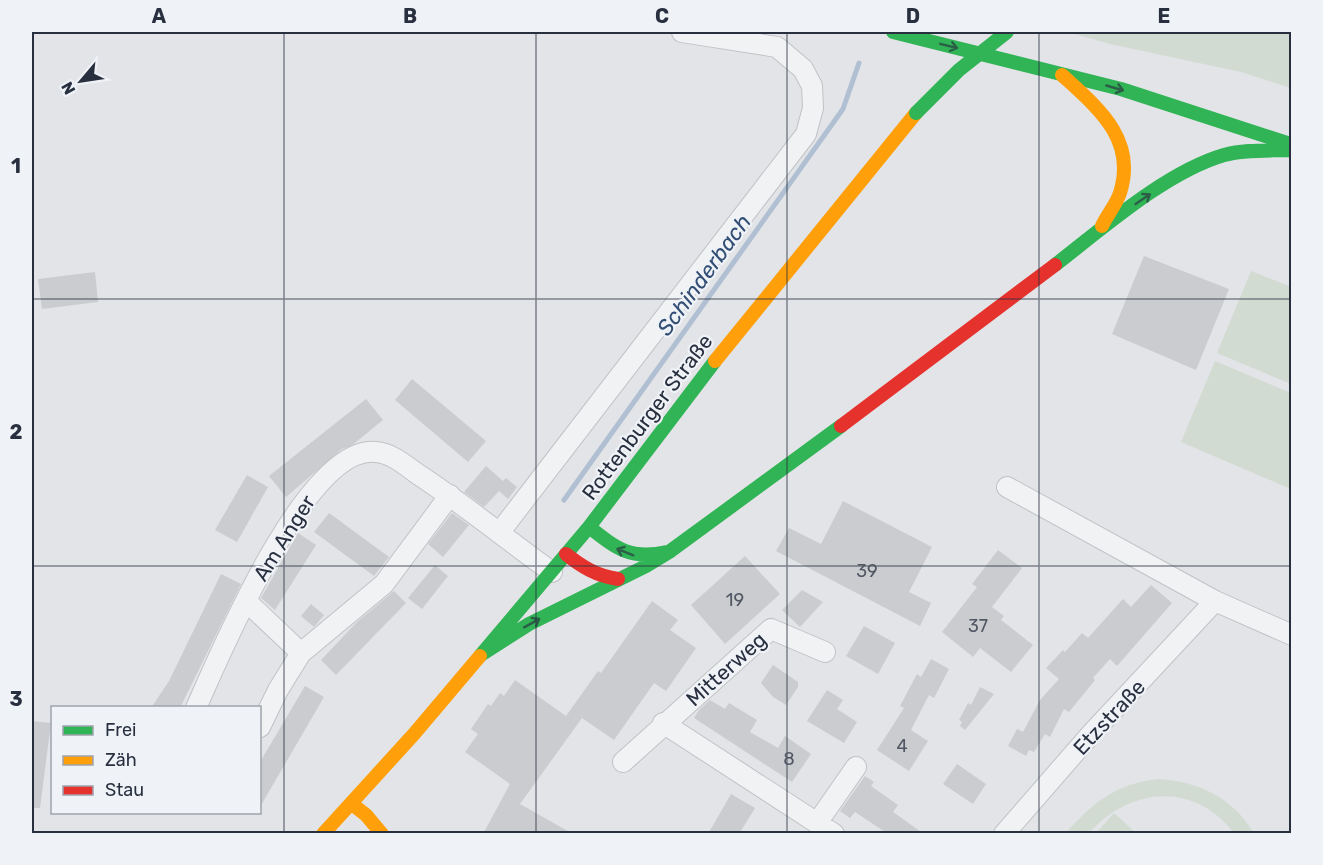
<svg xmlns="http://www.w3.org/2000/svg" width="1323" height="865" viewBox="0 0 1323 865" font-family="Rubik,sans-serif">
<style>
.green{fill:#d2dbd2}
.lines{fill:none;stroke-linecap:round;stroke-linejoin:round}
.stream{stroke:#b0c0d2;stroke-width:5}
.building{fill:#cacccf}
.street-casing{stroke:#c0c2c5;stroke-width:22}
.street{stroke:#f1f2f3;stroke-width:20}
.fast{stroke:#30b455;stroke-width:14}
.slow{stroke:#ff9f0a;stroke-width:14}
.jam{stroke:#e5322d;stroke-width:14}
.fast-bridge{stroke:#30b455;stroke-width:14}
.oneway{stroke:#2b5e47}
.grid{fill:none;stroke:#283040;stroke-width:1.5;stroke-opacity:0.55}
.labels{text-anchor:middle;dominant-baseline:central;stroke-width:4.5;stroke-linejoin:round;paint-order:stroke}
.number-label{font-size:18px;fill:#515864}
.street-label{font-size:21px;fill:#283040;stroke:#eff2f6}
.water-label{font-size:22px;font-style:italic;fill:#324e74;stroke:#eff2f6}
.neatline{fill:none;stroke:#283040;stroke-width:2}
.grid-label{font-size:20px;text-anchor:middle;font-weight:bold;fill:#283040}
</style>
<rect width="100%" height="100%" fill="#e2e4e7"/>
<path class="green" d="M1068 32H1291V88L1241 72 1110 44Z
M1251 271 1291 287V384L1217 353Z
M1215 361 1291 393V489L1181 442Z
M1157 779C1198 781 1232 797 1254 833H1234C1194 781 1130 787 1089 833H1066C1094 802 1114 785 1157 779Z
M1114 813 1136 833H1096Z"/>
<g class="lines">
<path class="stream" d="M564 500 843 109 859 63"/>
</g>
<path class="building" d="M1144 256 1229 289 1196 370 1112 334Z
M95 272 98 302 42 309 38 279Z
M412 379 486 441 468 462 395 400Z
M366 399 383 420 351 446 342 449 286 497 269 476Z
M486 466 503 481 506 478 517 487 508 499 499 491 484 507 464 492Z
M247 475 268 487 237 542 215 530Z
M843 501 932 547 909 592 931 603 920 626 776 551 789 528 821 544Z
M329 513 389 557 374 576 314 532Z
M452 513 469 525 443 557 428 544Z
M298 533 316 545 275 610 261 598Z
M998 550 1022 568 992 607 1004 616 1001 620 1033 645 1011 672 980 648 973 657 942 632 977 587 972 584Z
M745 556 780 594 725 644 691 605Z
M435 565 448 576 422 609 408 598Z
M221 574 241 584 180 708H151L169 681Z
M1151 585 1172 603 1117 666 1110 659 1093 678 1095 680 1069 712 1064 709 1050 737 1045 734 1034 752 1029 750 1026 756 1008 746 1017 729 1023 732 1040 700 1059 679 1046 668 1063 650 1065 652 1082 633 1088 638 1123 599 1131 607Z
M802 590 823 602 800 627 782 610Z
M394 591 406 603 336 675 321 660 357 622Z
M652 601 678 620 670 630 696 648 666 691 654 683 614 740 582 718 520 804 573 834H483L510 784 465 752 478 734 471 729 488 704 491 706 500 693 504 696 515 680 566 716 598 671 601 673Z
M311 604 324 615 314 627 301 616Z
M864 626 895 643 878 674 846 656Z
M931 659 949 669 934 698 929 695 911 730 928 741 909 771 877 750 904 708 900 706 917 674 921 677Z
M773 665 798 682V687L786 705 773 697 761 683Z
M305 686 324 697 260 807V762Z
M980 687 994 694 965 730 960 726 962 722 959 720 968 703 971 705Z
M827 690 843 700 837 709 857 722 844 743 807 721Z
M710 700 725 709 729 703 757 720 750 732 778 748 785 736 811 754 792 782 694 718 699 710Z
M32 721 51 723 40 808H32Z
M957 764 986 784 973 804 943 784Z
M865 776 874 782 871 786 898 805 893 812 924 834H888L855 812 850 818 840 811Z
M731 794 755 808 739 834H708Z"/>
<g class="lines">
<defs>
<path id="street" d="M1007 487 1215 601 1292 635
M499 533 806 134 813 108 812 86 803 69 777 47 682 32
M246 601 301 653
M196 708C220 654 307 444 376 452 392 453 406 466 419 475 465 505 507 540 552 572
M663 723 834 834
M260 727 278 690 301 653 384 584 450 495
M623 762 771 629 825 652
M817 823 856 767
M1004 834 1091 734 1215 601"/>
</defs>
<use href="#street" class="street-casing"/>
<use href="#street" class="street"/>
<path class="fast" d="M893 32 1121 89 1287 143
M1055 265C1103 228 1166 172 1224 155 1246 149 1269 151 1292 150
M589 527C617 549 630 560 667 552
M482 654 529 624 646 566 669 552 841 426
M480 656 589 527 715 361"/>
<path class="slow" d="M1062 75C1098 108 1137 139 1120 193 1116 205 1107 215 1102 226
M715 361 916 113
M352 804 366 815 382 834
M323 834 414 734 480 656"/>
<path class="jam" d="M841 426 1055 265
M566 554C582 567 597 576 618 579"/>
<path class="fast-bridge" d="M916 113 959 70 1007 32"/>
</g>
<defs><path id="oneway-shaft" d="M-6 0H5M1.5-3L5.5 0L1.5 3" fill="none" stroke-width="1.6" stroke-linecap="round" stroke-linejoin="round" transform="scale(1.5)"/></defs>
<g class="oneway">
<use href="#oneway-shaft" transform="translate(949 46) rotate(14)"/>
<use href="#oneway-shaft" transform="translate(1115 88) rotate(16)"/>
<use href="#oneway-shaft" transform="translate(1143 199) rotate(-34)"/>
<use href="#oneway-shaft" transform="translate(625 552) rotate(-158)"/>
<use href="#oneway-shaft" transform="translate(532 623) rotate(-29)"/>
</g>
<path class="grid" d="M284 32V834M536 32V834M787 32V834M1039 32V834M32 299H1292M32 566H1292"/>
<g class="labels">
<g class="number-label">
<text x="867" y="571">39</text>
<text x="735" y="600">19</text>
<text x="978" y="626">37</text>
<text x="902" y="746">4</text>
<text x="789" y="759">8</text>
</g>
<g class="street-label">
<text transform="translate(647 417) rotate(-53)">Rottenburger Straße</text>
<text transform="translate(284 538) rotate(-58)">Am Anger</text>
<text transform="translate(726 669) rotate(-42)">Mitterweg</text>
<text transform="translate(1109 717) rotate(-47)">Etzstraße</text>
</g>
<g class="water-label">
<text transform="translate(704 275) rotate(-54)">Schinderbach</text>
</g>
</g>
<rect width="1323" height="865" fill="none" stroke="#eff2f6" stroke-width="66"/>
<rect x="51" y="706" width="210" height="108" fill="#eff2f6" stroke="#9fa4ad" stroke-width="1.5"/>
<rect x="63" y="726" width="30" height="9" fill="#30b455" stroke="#9fa4ad" stroke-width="1.5"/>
<text x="105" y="736" font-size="18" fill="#283040">Frei</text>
<rect x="63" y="756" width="30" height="9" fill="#ff9f0a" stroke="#9fa4ad" stroke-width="1.5"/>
<text x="105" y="766" font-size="18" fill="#283040">Zäh</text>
<rect x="63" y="786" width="30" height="9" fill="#e5322d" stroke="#9fa4ad" stroke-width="1.5"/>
<text x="105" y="796" font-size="18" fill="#283040">Stau</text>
<g transform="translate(81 81) rotate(241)" stroke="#eff2f6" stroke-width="4.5" paint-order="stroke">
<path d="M0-4.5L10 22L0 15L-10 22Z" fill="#283040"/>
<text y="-9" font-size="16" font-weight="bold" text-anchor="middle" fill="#283040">N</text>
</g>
<rect x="33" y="33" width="1257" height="799" class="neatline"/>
<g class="grid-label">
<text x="159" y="23">A</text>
<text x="410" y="23">B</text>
<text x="662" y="23">C</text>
<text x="913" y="23">D</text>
<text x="1164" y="23">E</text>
<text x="16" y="173">1</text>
<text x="16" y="439">2</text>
<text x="16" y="706">3</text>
</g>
</svg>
